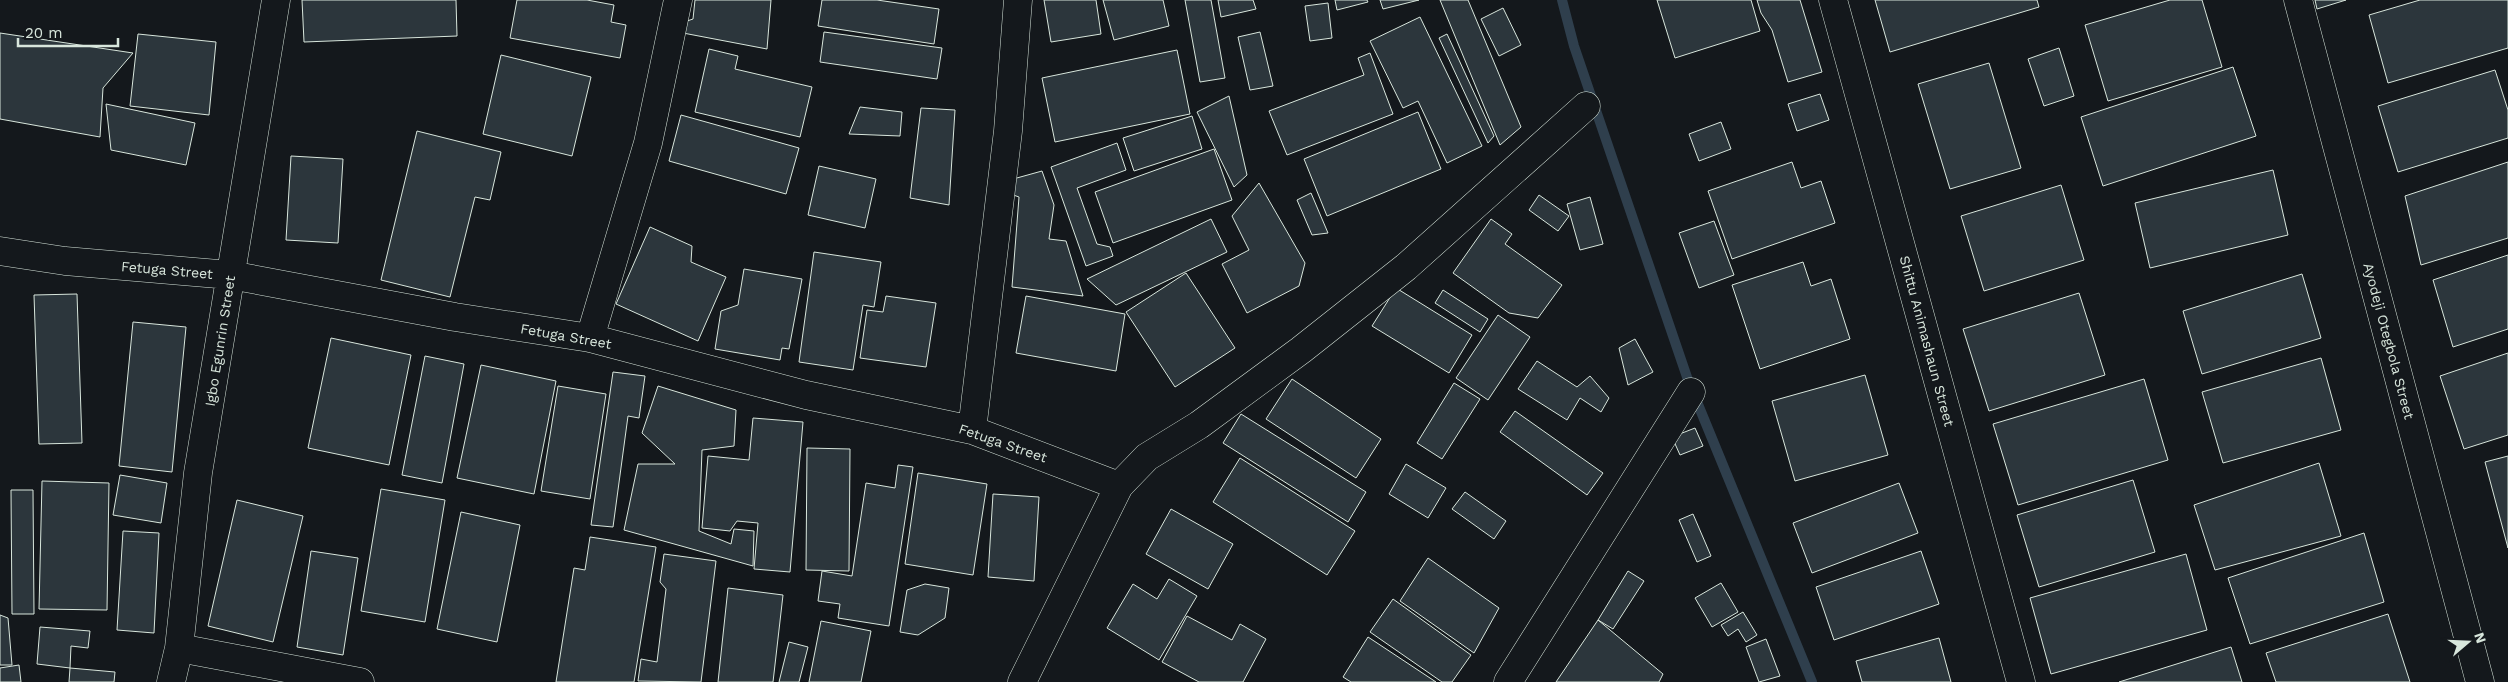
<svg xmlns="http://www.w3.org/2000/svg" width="2508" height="682" viewBox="0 0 2508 682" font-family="'Work Sans',sans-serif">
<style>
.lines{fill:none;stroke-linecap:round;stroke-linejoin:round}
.stream{stroke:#2f3f4d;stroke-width:10}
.building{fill:#2c363c;stroke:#d8e6dc}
.minor-casing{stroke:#d8e6dc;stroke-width:29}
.minor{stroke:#14181c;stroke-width:28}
.labels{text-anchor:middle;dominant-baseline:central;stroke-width:4;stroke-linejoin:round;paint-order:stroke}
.street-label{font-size:14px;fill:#d8e6dc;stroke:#14181c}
</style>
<rect width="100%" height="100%" fill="#14181c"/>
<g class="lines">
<path class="stream" d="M1562 0 1574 46 1688 380 1812 682"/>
</g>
<path class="building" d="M302 0H456L457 36 304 42Z
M517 0H587L614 5 611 22 626 25 620 58 510 38Z
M695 0H771L767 49 683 33 681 23 693 19Z
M822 0H877L939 9 934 44 818 26Z
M1044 0H1096L1101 34 1051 42Z
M1103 0H1163L1169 26 1114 40Z
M1185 0H1211L1225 78 1200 82Z
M1218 0H1253L1256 9 1221 17Z
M1335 0H1367L1368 2 1337 10Z
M1380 0H1419L1383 9Z
M1440 0H1468L1521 127 1500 145Z
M1657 0H1751L1760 31 1675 58Z
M1757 0H1800L1822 72 1788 82 1772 30 1761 13Z
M1875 0H2037L2039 7 1890 52Z
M2170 0H2202L2222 67 2108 101 2085 25Z
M2315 0H2346L2317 9Z
M2420 0H2508V48L2388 83 2369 15Z
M1328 3 1332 38 1310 41 1305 6Z
M1503 8 1521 45 1499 56 1481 19Z
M1420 17 1482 146 1447 163 1418 101 1403 108 1370 41Z
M824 32 942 48 937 79 820 62Z
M1260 32 1273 86 1250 90 1238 37Z
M0 33 133 53 103 88 100 137 0 119Z
M138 34 216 42 209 115 130 106Z
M1447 34 1494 136 1488 143 1439 38Z
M2059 48 2074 96 2044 106 2028 59Z
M709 49 738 56 735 69 812 87 800 137 695 112Z
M1177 50 1190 114 1055 142 1042 78Z
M1370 53 1393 114 1287 155 1269 111 1364 75 1358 58Z
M501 55 591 77 572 156 483 134Z
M1989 63 2021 168 1950 189 1918 84Z
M2233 67 2256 136 2103 186 2081 117Z
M2495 70 2508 110V138L2398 172 2378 106Z
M1820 94 1829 120 1797 131 1788 104Z
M1229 96 1247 175 1234 187 1197 112Z
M106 104 195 123 186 165 111 150Z
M860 107 902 112 900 136 849 134Z
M921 108 955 110 949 205 910 198Z
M1418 112 1441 169 1327 216 1304 159Z
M681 115 799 148 786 194 669 161Z
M1192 116 1202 149 1134 171 1123 138Z
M1721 122 1731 149 1699 161 1689 134Z
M417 131 501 152 490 200 475 197 450 297 381 280Z
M1117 143 1126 170 1077 188 1097 244 1110 247 1113 256 1086 266 1051 167Z
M1214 149 1232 200 1113 243 1095 192Z
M291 156 343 159 338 243 286 240Z
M1792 162 1801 188 1821 181 1835 223 1732 259 1708 191Z
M2508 162V238L2421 265 2405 196Z
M819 166 876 179 865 228 808 215Z
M2273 170 2288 235 2150 268 2135 203Z
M1042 171 1054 205 1049 239 1066 241 1083 296 1012 287 1019 197 1005 192 1006 181Z
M1259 183 1305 263 1299 286 1247 313 1222 264 1249 250 1232 216Z
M2061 185 2084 260 1984 291 1961 216Z
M1311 193 1328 233 1312 235 1297 200Z
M1539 195 1569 216 1558 231 1529 210Z
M1590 197 1603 244 1580 250 1567 204Z
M1211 219 1227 252 1116 305 1087 279Z
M1491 219 1512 234 1505 244 1562 285 1538 318 1509 313 1453 273Z
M1714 221 1734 275 1699 288 1679 233Z
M650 227 692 246 691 262 726 277 698 341 616 304Z
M814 252 881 262 874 307 863 305 853 370 799 362Z
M2508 255V329L2453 347 2433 280Z
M1803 262 1811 286 1831 279 1850 339 1760 369 1732 285Z
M744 269 802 279 789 349 782 348 780 360 715 349 721 311 738 305Z
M1186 273 1235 348 1175 387 1126 312Z
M2302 274 2321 338 2202 374 2183 311Z
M1396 288 1472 335 1449 373 1372 326Z
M1443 290 1488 319 1480 332 1435 303Z
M2079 293 2105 375 1989 411 1963 329Z
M77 294 82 443 39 444 34 295Z
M886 296 936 303 926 367 860 358 867 310 883 312Z
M1026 296 1125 314 1116 371 1016 353Z
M1498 315 1530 337 1488 400 1456 378Z
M133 322 186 327 172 472 119 466Z
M331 338 411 355 389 465 308 448Z
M1635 339 1653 372 1628 385 1619 348Z
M2508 353V435L2464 449 2440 376Z
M425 356 464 364 442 483 402 475Z
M2321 358 2341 430 2223 463 2202 392Z
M1537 361 1577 387 1590 376 1609 398 1601 412 1580 398 1567 420 1518 389Z
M481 365 556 381 534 494 457 478Z
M613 372 645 376 639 418 628 416 613 527 591 525Z
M1865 375 1888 455 1795 481 1772 401Z
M1292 379 1381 439 1356 478 1266 419Z
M2144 379 2168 460 2018 505 1993 424Z
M1454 383 1480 399 1442 459 1417 443Z
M558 386 606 394 590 499 541 491Z
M658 386 736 410 734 446 702 450 699 531 731 544 734 529 754 531 753 566 624 530 638 464H675L642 433Z
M1515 411 1603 473 1587 495 1500 432Z
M1241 414 1366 492 1348 522 1223 443Z
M753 418 803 422 790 572 754 569 758 523 737 521 730 531 702 528 708 456 749 460Z
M1695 428 1703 446 1680 455 1672 437Z
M807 448 850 449 849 571 806 570Z
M2508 456V548L2485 462Z
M1240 458 1355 531 1327 575 1213 502Z
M2319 463 2341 536 2215 570 2194 505Z
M1406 464 1446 488 1428 518 1389 494Z
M898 465 913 467 889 626 838 618 840 604 818 601 822 571 852 576 866 483 895 488Z
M918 473 987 484 973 575 905 564Z
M120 475 167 483 161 523 113 515Z
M2133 480 2155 552 2039 587 2017 515Z
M42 481 109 483 107 610 39 609Z
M1899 483 1918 533 1812 573 1793 523Z
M381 489 445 500 425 622 361 611Z
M11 490H33L34 614H12Z
M1465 492 1506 521 1494 539 1452 509Z
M993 494 1039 497 1034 581 988 577Z
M237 500 303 516 273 642 208 626Z
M1171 509 1233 544 1208 589 1146 554Z
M461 512 520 525 497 642 437 629Z
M1693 514 1711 556 1697 562 1679 520Z
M123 531 159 533 154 633 117 630Z
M2364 533 2384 602 2250 644 2228 578Z
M590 537 656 547 634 682H556L574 568 585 570Z
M311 551 358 558 343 655 297 647Z
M1921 551 1939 604 1834 640 1816 587Z
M664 554 716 561 701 682 638 681 641 659 657 662 666 589 660 582Z
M2186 554 2207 630 2051 674 2030 598Z
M1428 558 1499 608 1474 653 1400 601Z
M1628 571 1644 581 1613 629 1598 620Z
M1169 579 1197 596 1159 660 1107 628 1133 584 1157 599Z
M1721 583 1738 612 1712 627 1695 598Z
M925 584 949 588 945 618 918 635 900 632 907 590Z
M728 588 783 595 773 682H718Z
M1393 599 1471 655 1452 682H1442L1370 632Z
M1743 612 1757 635 1746 642 1738 629 1728 636 1721 625Z
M2388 614 2410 682H2276L2266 653Z
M0 615 8 618 12 665H0Z
M1187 616 1232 640 1240 624 1266 639 1243 682H1199L1162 662Z
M1598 620 1663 674 1659 682H1556Z
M821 621 871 631 861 682H809Z
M40 627 90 631 88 648 71 646 70 668 37 664Z
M1368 637 1436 682H1351L1343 677Z
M1939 638 1951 682H1862L1856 661Z
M1766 639 1780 676 1759 682 1746 647Z
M789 642 808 647 799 682H779Z
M2231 647 2242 682H2119Z
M19 665 21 682H0V668Z
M70 668 115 672 114 682H69Z"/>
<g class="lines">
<defs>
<path id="minor" d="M1833 0 2021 682
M2298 0 2480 682
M0 251 65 261 230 275 455 317 590 338 806 395 972 430 1119 486
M590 338 648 143 678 0
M972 430 1008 131 1018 0
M179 648 360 682
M171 682 179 648 198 473 276 0
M1022 682 1119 486 1147 457 1199 425 1301 350 1406 267 1586 106
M1508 682 1691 392"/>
</defs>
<use href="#minor" class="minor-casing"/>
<use href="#minor" class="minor"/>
</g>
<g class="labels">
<g class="street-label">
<text transform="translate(167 270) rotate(5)">Fetuga Street</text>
<text transform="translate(566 336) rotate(10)">Fetuga Street</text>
<text transform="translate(220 341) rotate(-81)">Igbo Egunrin Street</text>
<text transform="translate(1927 341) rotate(75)">Shittu Animashaun Street</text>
<text transform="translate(2389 341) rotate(75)">Ayodeji Otegbola Street</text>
<text transform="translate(1003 443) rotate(19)">Fetuga Street</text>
</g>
</g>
<g transform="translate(2468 642) rotate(71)" stroke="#14181c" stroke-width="4" paint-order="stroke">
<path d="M0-4L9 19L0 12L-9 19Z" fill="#d8e6dc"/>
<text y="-8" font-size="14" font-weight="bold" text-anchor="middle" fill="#d8e6dc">N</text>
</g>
<path d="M18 38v8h100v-8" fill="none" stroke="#d8e6dc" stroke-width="2.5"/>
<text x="25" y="38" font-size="15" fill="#d8e6dc" stroke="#14181c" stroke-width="4" paint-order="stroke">20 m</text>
</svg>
